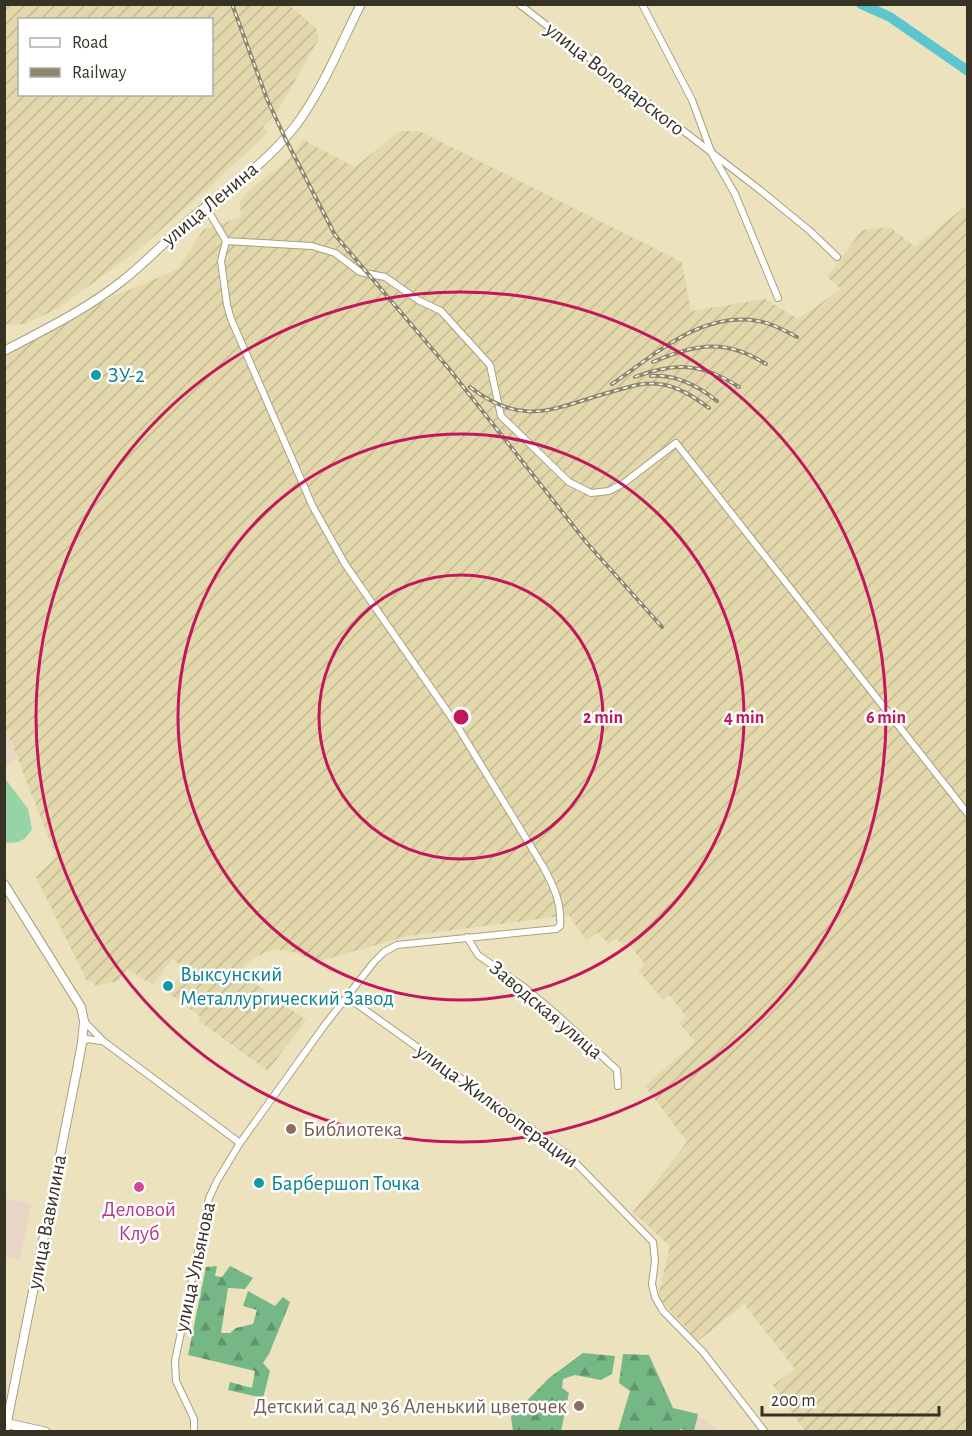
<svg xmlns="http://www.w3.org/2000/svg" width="972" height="1436" viewBox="0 0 972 1436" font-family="'Alegreya Sans',sans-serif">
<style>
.industrial{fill:url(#industrial-furrows);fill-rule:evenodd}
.education{fill:#e8d5c6}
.green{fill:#96d4a5}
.forest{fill:url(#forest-firs)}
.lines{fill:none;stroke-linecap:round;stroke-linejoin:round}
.river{stroke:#5cc5cf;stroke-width:10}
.minor-casing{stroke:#a9a07d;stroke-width:8}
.tertiary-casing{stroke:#a9a07d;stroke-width:10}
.secondary-casing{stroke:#a9a07d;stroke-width:11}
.minor{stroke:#fff;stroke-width:6}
.tertiary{stroke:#fff;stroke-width:8}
.secondary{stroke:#fff;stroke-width:9}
.rail-casing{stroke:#8d876e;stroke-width:4}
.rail{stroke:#fff;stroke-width:1.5;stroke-dasharray:4.5;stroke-linecap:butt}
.ring{fill:none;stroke:#c2185b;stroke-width:3}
.culture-dot{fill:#0f9aa8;stroke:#fff;stroke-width:2}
.education-dot{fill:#8d6e63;stroke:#fff;stroke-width:2}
.hotel-dot{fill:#d1479c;stroke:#fff;stroke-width:2}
.labels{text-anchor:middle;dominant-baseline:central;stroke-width:5;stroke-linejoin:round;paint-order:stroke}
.street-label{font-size:21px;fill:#363224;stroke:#fff}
.culture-label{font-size:21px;fill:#0d838f;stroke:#fff;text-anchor:start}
.education-label{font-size:21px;fill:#785e54;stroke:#fff;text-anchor:start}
.hotel-label{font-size:21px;fill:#b23c85;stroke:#fff}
.centre{fill:#c2185b;stroke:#fff;stroke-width:3}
.ring-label{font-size:18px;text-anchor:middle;font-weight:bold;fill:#c2185b;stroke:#fff;stroke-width:5;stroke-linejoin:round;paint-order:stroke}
</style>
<defs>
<pattern id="industrial-furrows" width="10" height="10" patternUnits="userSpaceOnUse" patternTransform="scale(1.5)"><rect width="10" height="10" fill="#e3d8ac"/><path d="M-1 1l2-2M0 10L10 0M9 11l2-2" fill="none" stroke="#c3ba94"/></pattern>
<pattern id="forest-firs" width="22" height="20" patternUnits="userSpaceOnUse" patternTransform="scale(1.5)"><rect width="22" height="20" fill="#76b786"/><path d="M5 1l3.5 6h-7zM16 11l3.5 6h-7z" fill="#62956d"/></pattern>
</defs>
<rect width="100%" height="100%" fill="#ece3be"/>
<path class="industrial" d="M4 5H289L316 28 319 39 276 114 263 126 268 133 207 189 137 251 57 309 25 324 5 325ZM20 20H212V94H20Z
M400 131H419L682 262 691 311 765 299 798 319 841 289 827 277 862 230 890 227 915 247 967 205V1431H805L773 1385 795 1369 744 1304 698 1341 658 1297 670 1246 633 1212 687 1142 645 1086 695 1042 679 1023 686 1016 669 995 663 1000 638 970 645 964 627 942 623 945 616 938 609 944 598 932 586 941 569 915 407 936 316 962 296 953 276 949 254 957 239 972 306 1020 268 1071 198 1020 200 1016 168 993 185 968 172 959 153 985 127 969 118 981 97 986 86 979 36 877 56 857 5 726V356L110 298 178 269 203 230 241 217 240 202 248 191 288 160 303 140 355 167Z"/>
<path class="education" d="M5 726 17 759 5 767H4Z
M5 1198 31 1204 20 1259 5 1256Z
M646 1408 703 1419 720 1431 641 1432Z"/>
<path class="green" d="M4 777 28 809 32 829C25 840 21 843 7 843L5 841Z"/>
<path class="forest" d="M217 1266 215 1276 222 1277 230 1266 253 1278 245 1289 228 1288 221 1333H230L236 1328 253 1324 257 1310 243 1306 248 1291 275 1306 283 1297 290 1302 269 1354 263 1363 270 1371 263 1398 228 1390 230 1382 252 1388 255 1371 188 1355 206 1267Z
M583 1353 615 1356 612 1374 601 1380 575 1375 563 1379 562 1388 569 1393 561 1431H513L511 1417 549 1378Z
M623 1354 649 1355 673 1408 698 1414 694 1431 680 1429 679 1432 618 1431 630 1391 619 1383Z"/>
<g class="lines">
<path class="river" d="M861 4 890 17 968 71"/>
<defs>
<path id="minor" d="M519 4 760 190 810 231 837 257
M642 4 692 100 712 154 735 194 778 298
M206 207 226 241
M467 937 478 955 524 987 555 1013 617 1070 618 1086
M347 997 568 1155 653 1242 655 1261 652 1284 655 1297 663 1311 703 1352 765 1432
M84 1021 103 1041 240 1143
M82 1043 87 1039 101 1041
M194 1432V1419L176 1381 175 1361 209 1198 217 1181 240 1143 324 1026 374 962 384 952 397 945 556 929 560 926C562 904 554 887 544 868L456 724 345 564 313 507 231 319 227 305 221 261 226 241 312 246 335 253 360 272 385 277 418 300 441 311 490 365 501 416 569 482 591 493 609 491 624 483 676 443 968 814"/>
<path id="tertiary" d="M4 351C44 330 87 309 122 281 148 261 169 237 194 216 229 188 268 162 296 125 323 89 340 45 361 4
M4 884 81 1007 84 1021 82 1043 75 1080 5 1432"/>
<path id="secondary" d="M4 1423 45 1432"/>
</defs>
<use href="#minor" class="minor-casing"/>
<use href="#tertiary" class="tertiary-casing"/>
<use href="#secondary" class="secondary-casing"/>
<use href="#minor" class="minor"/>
<use href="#tertiary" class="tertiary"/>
<use href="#secondary" class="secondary"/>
<defs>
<path id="rail" d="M232 4 267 99 285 138 335 235 450 370 586 542 662 627
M653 362C695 344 725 338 766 364
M651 376C676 374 698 386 717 401
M635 377C675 362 702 363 739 387
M612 384C656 354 701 311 758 321 772 323 785 331 797 337
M470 387C527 431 559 405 618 390 632 386 645 382 659 384 678 386 694 397 709 408"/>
</defs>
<use href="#rail" class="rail-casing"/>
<use href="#rail" class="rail"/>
</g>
<g class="ring">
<circle cx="461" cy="717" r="142"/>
<circle cx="461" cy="717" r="283"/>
<circle cx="461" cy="717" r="425"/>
</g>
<g class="culture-dot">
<circle cx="96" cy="375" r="6"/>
<circle cx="168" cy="986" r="6"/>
<circle cx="259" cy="1183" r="6"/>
</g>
<g class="education-dot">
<circle cx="291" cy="1129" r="6"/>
<circle cx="579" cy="1406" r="6"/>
</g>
<circle class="hotel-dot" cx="139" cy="1187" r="6"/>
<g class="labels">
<g class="street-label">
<text transform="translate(615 79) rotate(38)">улица Володарского</text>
<text transform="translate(210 204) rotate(-40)">улица Ленина</text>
<text transform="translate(546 1010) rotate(40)">Заводская улица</text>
<text transform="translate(497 1106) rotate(36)">улица Жилкооперации</text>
<text transform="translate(47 1222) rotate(-79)">улица Вавилина</text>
<text transform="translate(195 1267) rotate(-78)">улица Ульянова</text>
</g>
<g class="culture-label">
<text x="108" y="375">ЗУ-2</text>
<text x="180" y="974">Выксунский<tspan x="180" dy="24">Металлургический Завод</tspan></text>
<text x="271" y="1183">Барбершоп Точка</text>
</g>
<g class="education-label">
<text x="303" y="1129">Библиотека</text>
<text x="567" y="1406" text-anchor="end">Детский сад № 36 Аленький цветочек</text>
</g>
<g class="hotel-label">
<text x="139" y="1209">Деловой<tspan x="139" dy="24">Клуб</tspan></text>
</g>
</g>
<circle cx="461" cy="717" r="9" class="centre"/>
<g class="ring-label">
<text x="603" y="723">2 min</text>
<text x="744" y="723">4 min</text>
<text x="886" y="723">6 min</text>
</g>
<rect width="972" height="1436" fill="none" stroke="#363224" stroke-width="12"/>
<rect x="18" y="18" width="195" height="78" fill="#ffffff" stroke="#afada7" stroke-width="1.5"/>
<rect x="30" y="38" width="30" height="9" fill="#ffffff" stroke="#afada7" stroke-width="1.5"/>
<text x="72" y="48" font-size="18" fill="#363224">Road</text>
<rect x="30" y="68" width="30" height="9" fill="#8d876e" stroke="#afada7" stroke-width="1.5"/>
<text x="72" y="78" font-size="18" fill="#363224">Railway</text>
<path d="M762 1406v9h177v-9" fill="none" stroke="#363224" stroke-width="3"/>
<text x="771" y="1406" font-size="18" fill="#363224" stroke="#ffffff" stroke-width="4.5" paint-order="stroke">200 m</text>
</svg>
